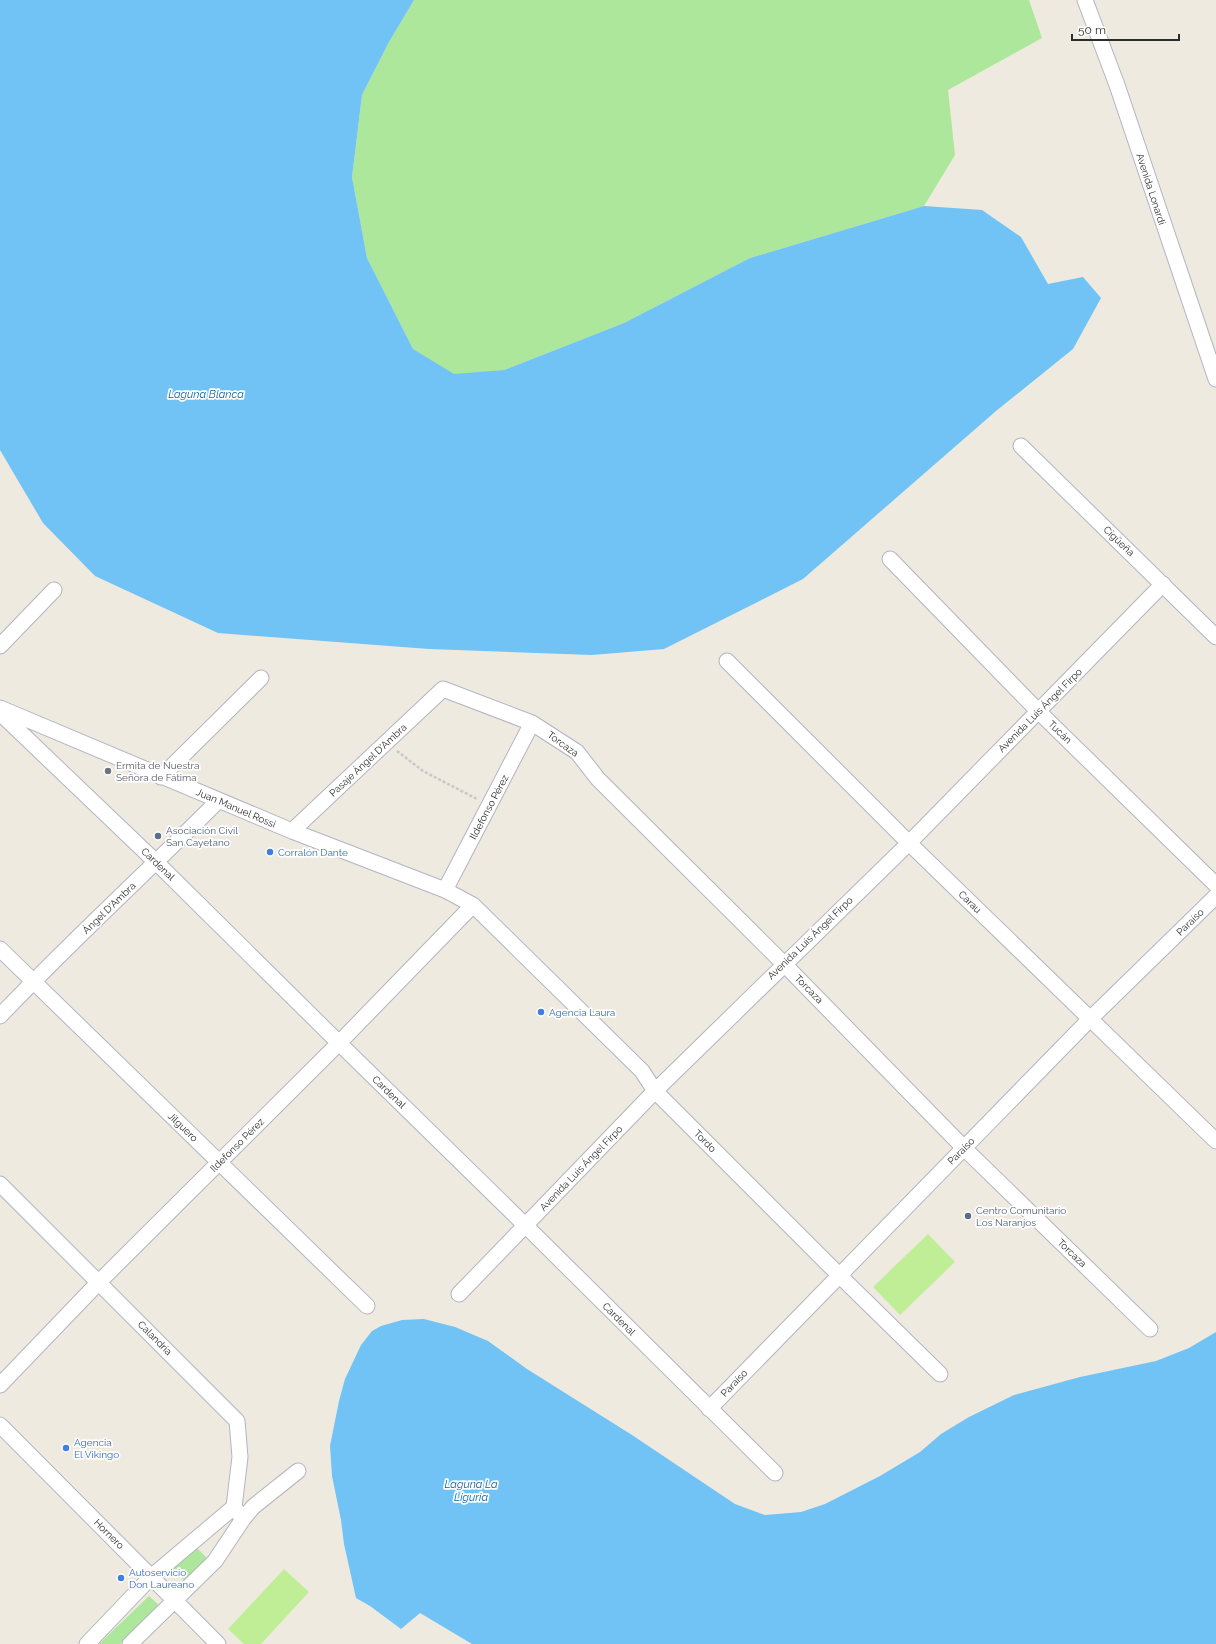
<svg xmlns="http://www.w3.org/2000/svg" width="1216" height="1644" viewBox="0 0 1216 1644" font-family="Raleway,sans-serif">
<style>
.green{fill:#ade79b}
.pitch{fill:#c0ee96}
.water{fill:#70c3f4}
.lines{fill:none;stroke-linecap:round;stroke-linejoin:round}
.minor-casing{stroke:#b3b4c1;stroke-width:17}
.path{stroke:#c8c8c8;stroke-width:2.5;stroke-dasharray:3 2;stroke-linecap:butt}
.minor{stroke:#fff;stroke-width:15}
.worship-dot{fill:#6b7280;stroke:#fff;stroke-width:1.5}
.service-dot{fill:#5c6f8a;stroke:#fff;stroke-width:1.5}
.shop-dot{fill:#3f7fe0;stroke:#fff;stroke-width:1.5}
.labels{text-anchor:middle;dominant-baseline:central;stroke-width:3.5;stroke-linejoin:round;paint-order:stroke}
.street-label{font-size:10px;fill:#2d2d2d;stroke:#fff}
.worship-label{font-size:10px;fill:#5b616d;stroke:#fff;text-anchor:start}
.service-label{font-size:10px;fill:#4e5e75;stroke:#fff;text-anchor:start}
.shop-label{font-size:10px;fill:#366cbe;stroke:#fff;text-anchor:start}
.water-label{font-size:11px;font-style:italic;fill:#0860a7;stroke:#fff}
</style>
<rect width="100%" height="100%" fill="#efeae0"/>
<path class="green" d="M414 0H1029L1042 38 948 90 955 155 924 206 750 258 624 323 504 370 454 375 413 349 367 258 352 177 362 95 389 42Z
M194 1545 209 1560 186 1582 172 1568Z
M149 1596 160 1606 120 1644H99Z"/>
<path class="pitch" d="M928 1234 955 1262 900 1315 873 1287Z
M284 1569 309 1592 261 1644H244L228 1629Z"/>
<path class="water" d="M0 0H414L389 42 362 95 352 177 367 258 413 349 454 374 504 370 624 323 750 258 924 206 982 210 1021 237 1048 284 1083 277 1101 298 1073 349 996 411 803 579 664 649 592 655 429 649 218 633 95 576 43 523 0 450Z
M424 1319 455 1327 488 1341 527 1369 632 1435 735 1504 765 1515 801 1512 825 1504 880 1476 920 1452 941 1434 969 1417 1014 1395 1080 1377 1156 1361 1189 1348 1216 1332V1644H472L420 1613 401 1629 370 1606 356 1598 344 1544 341 1520 332 1476 330 1446 339 1401 345 1379 361 1345 372 1331 381 1326 402 1320Z"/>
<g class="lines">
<defs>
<path id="minor" d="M1085 0 1117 85 1216 379
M1021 446 1216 637
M890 559 1038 711 1216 885
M0 646 54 590
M727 661 909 843 1216 1141
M0 708 292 831 445 890 473 905 642 1071 655 1091 839 1275 940 1374
M0 713 157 863 339 1043 526 1226 775 1473
M161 777 261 678
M292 831 443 689 532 723 577 752 598 779 784 964 964 1148 1150 1329
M445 890 532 723
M0 949 367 1306
M0 1016C70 942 146 873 218 801
M0 1184 237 1421 240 1457 234 1507 243 1519
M459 1294 655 1091 909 843 1163 584
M0 1385 99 1282 339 1043 473 905
M709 1409 1090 1019 1216 896
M0 1425 218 1644
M87 1644 151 1577 234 1507
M130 1644 215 1561 243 1519 253 1507 298 1471"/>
</defs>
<use href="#minor" class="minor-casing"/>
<path class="path" d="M397 751 423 771 477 799"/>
<use href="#minor" class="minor"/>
</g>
<circle class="worship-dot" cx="108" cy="771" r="4"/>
<g class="service-dot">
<circle cx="158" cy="836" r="4"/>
<circle cx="968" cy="1216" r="4"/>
</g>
<g class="shop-dot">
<circle cx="270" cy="852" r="4"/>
<circle cx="541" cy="1012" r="4"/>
<circle cx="66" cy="1448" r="4"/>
<circle cx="121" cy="1578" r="4"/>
</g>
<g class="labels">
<g class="street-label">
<text transform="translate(1151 189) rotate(72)">Avenida Lonardi</text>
<text transform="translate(1119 541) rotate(44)">Cigüeña</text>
<text transform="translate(1040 710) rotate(-45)">Avenida Luis Ángel Firpo</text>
<text transform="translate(1060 732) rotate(44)">Tucán</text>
<text transform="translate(563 744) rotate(36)">Torcaza</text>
<text transform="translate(368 760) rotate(-43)">Pasaje Ángel D'Ambra</text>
<text transform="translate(489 807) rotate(-62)">Ildefonso Pérez</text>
<text transform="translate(236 808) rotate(23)">Juan Manuel Rossi</text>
<text transform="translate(158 864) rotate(44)">Cardenal</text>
<text transform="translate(970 902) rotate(44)">Carau</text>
<text transform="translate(109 908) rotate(-44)">Ángel D'Ambra</text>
<text transform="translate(1190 922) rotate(-44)">Paraíso</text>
<text transform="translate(810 938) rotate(-44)">Avenida Luis Ángel Firpo</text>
<text transform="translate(809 989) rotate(46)">Torcaza</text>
<text transform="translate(389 1092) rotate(44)">Cardenal</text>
<text transform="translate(183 1127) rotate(44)">Jilguero</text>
<text transform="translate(705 1141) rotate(45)">Tordo</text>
<text transform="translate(237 1145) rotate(-45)">Ildefonso Pérez</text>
<text transform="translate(961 1151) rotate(-45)">Paraíso</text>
<text transform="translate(581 1168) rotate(-46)">Avenida Luis Ángel Firpo</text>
<text transform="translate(1072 1253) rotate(44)">Torcaza</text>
<text transform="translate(619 1319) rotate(45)">Cardenal</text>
<text transform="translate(155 1338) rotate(45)">Calandria</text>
<text transform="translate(734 1383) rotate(-46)">Paraíso</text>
<text transform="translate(109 1534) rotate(45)">Hornero</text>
</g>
<g class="worship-label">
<text x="116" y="765">Ermita de Nuestra<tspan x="116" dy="12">Señora de Fátima</tspan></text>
</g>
<g class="service-label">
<text x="166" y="830">Asociación Civil<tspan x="166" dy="12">San Cayetano</tspan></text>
<text x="976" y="1210">Centro Comunitario<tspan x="976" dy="12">Los Naranjos</tspan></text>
</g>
<g class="shop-label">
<text x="278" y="852">Corralón Dante</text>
<text x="549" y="1012">Agencia Laura</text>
<text x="74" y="1442">Agencia<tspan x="74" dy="12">El Vikingo</tspan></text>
<text x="129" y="1572">Autoservicio<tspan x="129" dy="12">Don Laureano</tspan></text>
</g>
<g class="water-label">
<text x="206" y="394">Laguna Blanca</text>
<text x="471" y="1484">Laguna La<tspan x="471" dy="13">Liguria</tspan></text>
</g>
</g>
<path d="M1072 34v6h107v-6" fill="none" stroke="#2d2d2d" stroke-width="2"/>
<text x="1078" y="34" font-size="12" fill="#2d2d2d" stroke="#ffffff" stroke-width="3" paint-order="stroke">50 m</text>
</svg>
